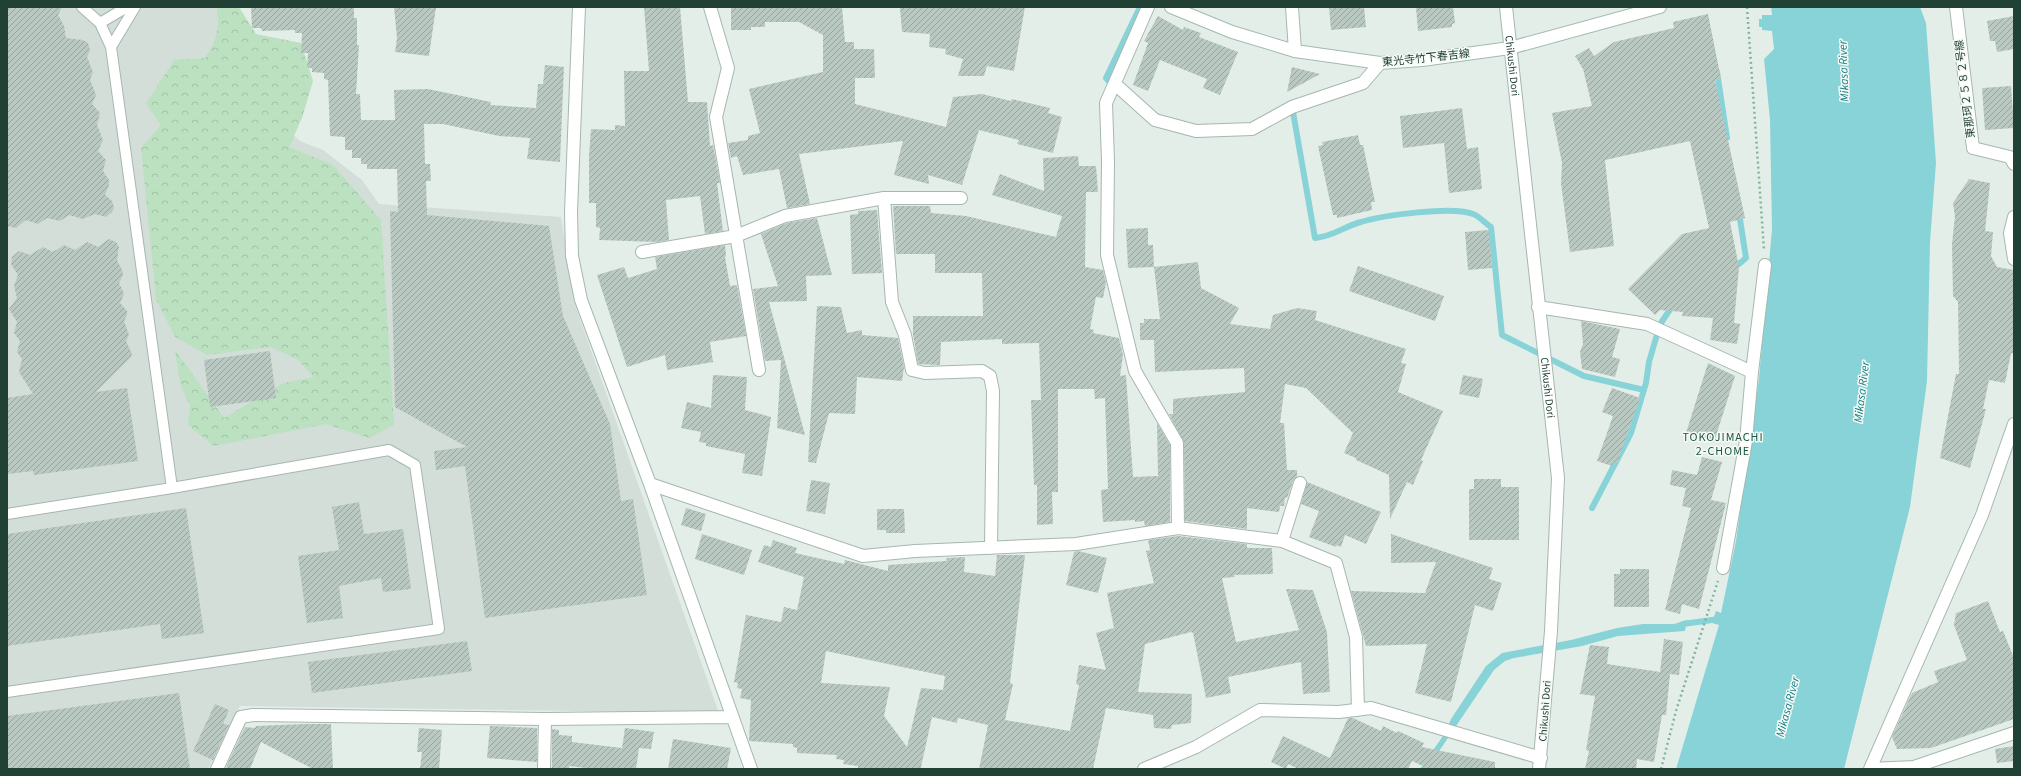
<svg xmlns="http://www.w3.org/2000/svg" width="2021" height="776" viewBox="0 0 2021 776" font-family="'Source Sans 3','Noto Sans JP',sans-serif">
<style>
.built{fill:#d2ded7}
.forest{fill:url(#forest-crowns)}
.water{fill:#88d3d7}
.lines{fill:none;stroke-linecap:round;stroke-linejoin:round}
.stream{stroke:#88d3d7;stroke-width:6}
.building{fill:url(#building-hatch);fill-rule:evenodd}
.service-casing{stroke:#a6b7af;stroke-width:12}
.minor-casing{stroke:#a6b7af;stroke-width:14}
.tertiary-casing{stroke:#a6b7af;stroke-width:14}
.secondary-casing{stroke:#a1bbaf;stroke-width:14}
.path{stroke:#82b49f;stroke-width:2.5;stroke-dasharray:2 3;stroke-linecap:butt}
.service{stroke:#fff;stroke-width:10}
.minor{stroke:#fff;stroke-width:12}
.tertiary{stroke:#fff;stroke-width:12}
.secondary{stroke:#fff;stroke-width:12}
.labels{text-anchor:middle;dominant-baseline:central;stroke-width:3;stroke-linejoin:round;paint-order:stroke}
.street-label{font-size:11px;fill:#224135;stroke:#f5faf7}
.water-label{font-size:12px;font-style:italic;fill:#177c82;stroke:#f5faf7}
.neighbourhood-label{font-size:12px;letter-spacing:1px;fill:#1c5541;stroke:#f5faf7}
</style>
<defs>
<pattern id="forest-crowns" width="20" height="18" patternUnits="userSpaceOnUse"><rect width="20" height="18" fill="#bbe1c1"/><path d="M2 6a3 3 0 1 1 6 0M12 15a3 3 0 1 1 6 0" fill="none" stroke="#a0c2a6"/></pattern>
<pattern id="building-hatch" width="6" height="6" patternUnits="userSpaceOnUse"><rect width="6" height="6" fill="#b9c9c1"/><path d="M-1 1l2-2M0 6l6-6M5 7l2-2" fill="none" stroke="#96a59e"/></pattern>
</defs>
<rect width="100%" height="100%" fill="#e4eee8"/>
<path class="built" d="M7 7H229L288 130 300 141 323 150 362 180 379 204 561 217 575 305 719 713 240 706 208 769H7Z"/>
<path class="forest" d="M217 7H239L256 34 301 43 313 81 302 118 289 147 333 165 381 220 394 425 369 438 326 424 214 446 188 425 190 406 180 383 175 350 224 418 284 383 314 377 297 359 270 347 207 355 175 337 156 299 141 148 161 125 146 104 174 60 205 58C217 40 220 29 217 7Z"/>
<path class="water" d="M1771 7H1920L1926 23 1936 163 1930 242 1927 381 1910 507 1844 769H1676L1719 625 1712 623 1716 611 1721 613 1736 541 1759 379 1772 229 1770 120 1764 59 1774 49 1772 31 1762 30V27H1759V19H1762V15H1772Z
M1687 620 1690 621 1689 625H1686L1685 631 1618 636 1582 646 1514 658 1505 661 1494 670 1427 769H1420L1445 733 1451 719 1486 666 1502 653 1571 640 1617 628 1643 624H1674Z"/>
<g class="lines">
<path class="stream" d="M1717 72 1727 138
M1114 87 1106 78 1140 7
M1287 113 1293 112 1315 238C1332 237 1345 226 1361 222 1384 215 1452 206 1473 214 1479 216 1485 223 1491 227L1502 335 1584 376 1644 390
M1732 266 1739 264 1746 258 1739 213
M1592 508 1631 433 1646 383 1649 362 1656 338 1661 323 1673 305
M1683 624 1719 619"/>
</g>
<path class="building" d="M7 7H62L58 15 64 26 66 38 83 40 88 43 90 50 87 57 93 72 90 80 96 95 92 104 100 113 97 125 103 140 98 151 106 160 103 171 109 180V185L105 195 112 201 114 208 112 212 106 217 95 214 83 219 69 215 60 221 47 218 38 224 26 220 16 228 7 226Z
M251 7H354V18H357V45H359L356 94H360L361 120H395L394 90 428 89 491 102 490 105 536 108 538 84H543L545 65 564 67 560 162 527 159 530 138 499 136 443 124H424L425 164H430L431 181H426L427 215 549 226 563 316 610 424 621 501 633 499 647 595 485 618 465 466 436 470 434 451 467 447 395 407 390 211 398 212 397 169H367V164H361V158H352V150H345V137L330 136 328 80 324 79V73L312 72V68H307L308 53H301L302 33H295V30L262 31 261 28H252Z
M394 7H436L429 56 395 52 397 38Z
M644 7H680L688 102H707L710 146 713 145 720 183H717L723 231 705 234 700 196 666 200 669 240 657 242 599 240 600 228 596 227V203H589V156L591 129 615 130V125L625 126 624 71H649Z
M731 7H842L845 42H854V49H874L875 78H855V104L946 127 953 97 982 94 1011 101 1012 99 1050 108 1048 113 1062 117 1053 153 1017 144 1019 140 979 130 962 185 928 175 929 184 894 175 903 141 799 154 810 204 787 208 779 169 743 175 737 156 731 158 728 143 748 140V136L760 133 749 89 823 72V35L799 22H765V27H751V30H731Z
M900 7H1025L1014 71 987 66 984 76H958L963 59 945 54 946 49 929 47 930 34 902 32Z
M1329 7H1364L1366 27 1331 30Z
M1416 7H1453L1455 23 1452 24V27L1418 31Z
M1708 14 1721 79 1715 81 1745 218 1730 222 1739 267 1734 323 1740 324 1737 344 1710 340 1713 318 1682 316 1683 312 1660 310 1655 315 1628 289 1682 234 1709 228 1690 141 1605 160 1614 246 1570 252 1561 183 1562 163 1552 113 1592 106 1583 69 1575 56 1589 48 1594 56 1614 42 1674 28 1673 22Z
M1158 16 1183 30 1184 27 1201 33 1199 37 1238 52 1220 95 1203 88 1207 79 1160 60 1148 91 1133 85 1148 43 1144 41Z
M2014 16V49L1997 52 1995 41H1990L1987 21Z
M1292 67 1320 74 1287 92Z
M2011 86 2014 128 1985 130 1982 88Z
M1462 108 1467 149 1478 147 1482 189 1449 193 1444 143 1403 148 1400 116Z
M1358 135 1360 145H1363L1375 202H1371L1372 210 1337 218V215H1333L1318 146 1323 145 1322 142Z
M1078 156 1079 166H1096L1098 192H1086L1085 267 1103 270 1106 283 1103 298 1096 297 1090 329 1094 330 1093 333 1119 338 1123 355 1120 376 1126 375 1133 477 1158 476 1157 423 1170 445V522L1145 526 1144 521 1135 522V520L1103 522 1101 490 1108 489 1105 398 1095 399 1094 389H1058V492H1052L1053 524 1037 525V485H1034L1031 400H1041L1039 343 1002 344V339L941 342 940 365 918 364 913 334V316H983L982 273H935V254H896L893 206H930L931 213 966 216 1056 237 1062 216 992 195 1000 174 1044 191 1043 158Z
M1969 179 1990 183 1985 231 1993 232 1991 256 1997 267 2014 270V354L2011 353 2005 383 1989 380 1983 409H1986L1970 468 1940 458 1956 374H1959L1958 302 1953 296 1952 244 1955 216 1953 203Z
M877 210 882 273 852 274 850 215 858 214V211Z
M817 218 832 275 806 276 807 301 769 302 805 435 777 428 781 360 765 361 753 289 778 286 761 234 787 223Z
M1148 228V245H1153L1154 267 1128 268 1126 229Z
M1489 230 1492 268 1468 270 1465 232Z
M109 239 116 242 119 247 117 260 122 270 123 275 119 283 124 294 120 303 127 311V315L124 321 129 335 126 341 132 354 131 357 96 392 127 388 138 461 34 475 33 471 7 474V398L33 394 19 372 22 359 17 352 20 341 14 333 17 322 9 309 17 298 14 286 18 275 11 264 12 257 19 251 30 255 43 247 53 252 64 245 75 250 87 242 98 247Z
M725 245 726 256 725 257 730 286 737 285 746 336 710 342 713 362 667 370 665 355 627 367 597 275 624 267 628 278 657 269 655 257Z
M1198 262 1201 288 1239 308 1230 324 1270 329 1273 315 1297 308 1317 311 1315 320 1406 349 1401 363 1406 364 1398 392 1443 411 1421 460 1423 461 1413 485 1407 482 1390 519 1389 475 1356 460V458L1344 453 1353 433 1306 388 1285 384 1280 423H1284L1287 470H1297V476L1293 481 1287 498 1285 497 1284 506H1280L1279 512 1247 508V529L1185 521 1184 443 1169 414H1173V399L1245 392 1244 368 1155 372 1154 340H1140V323H1144V319H1160L1154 267Z
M1358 266 1444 296 1435 321 1349 291Z
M817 306 841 307 847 333 862 330V335L898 338 904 367 902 381 857 377 855 414 829 413 816 463 808 462Z
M1581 321 1620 329 1612 357 1620 359 1615 377 1582 369 1580 352 1583 344Z
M270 351 276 398 210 407 204 360Z
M1708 363 1735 376 1714 442 1686 433Z
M713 375 747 377 745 410 771 417 762 476 742 473 745 454 706 446V443L699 442 701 432 681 428 687 402 711 408Z
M1463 375 1483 379 1479 398 1459 394Z
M1612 388 1640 398 1617 463 1613 462 1612 466 1597 461 1613 416 1602 412Z
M1702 457 1722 462 1711 500 1726 503 1699 609 1682 604 1680 614 1665 610 1691 508 1682 506 1686 488 1670 485 1672 470 1697 475Z
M1474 479H1501V487H1519V540H1469V489H1474Z
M811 480 830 483 825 514 806 511Z
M1307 482 1381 512 1366 544 1345 535 1341 547 1337 545 1336 547 1309 537 1319 511 1301 504Z
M359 502 364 534 403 529 411 589 383 592 381 578 339 586 343 618 307 623 298 556 339 550 332 507Z
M186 508 204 633 162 639 160 624 7 646V534Z
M686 508 706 514 701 531 681 525Z
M877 509H904L905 533H886V530H877Z
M702 534 752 550 744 575 695 559Z
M1391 534 1493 568 1489 579 1502 583 1493 611 1475 605 1451 702 1415 693 1427 644 1366 646 1351 591 1425 593 1436 562 1391 563Z
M1178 536 1247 544V548H1272L1273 574 1234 575 1235 577 1222 578 1236 642 1299 630 1286 589 1313 590 1327 632 1330 692 1303 694 1301 662 1228 677 1231 693 1206 698 1193 633 1191 632 1145 644 1138 692 1192 694 1191 723 1172 725 1171 729 1154 728 1153 715 1106 708 1093 769H979L988 725 958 718 957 723 932 717 921 767 923 769H858V766L843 764 844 760 836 759 837 755 797 753V748L793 747V744L749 741 751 700 740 698 742 689 737 688 738 683 734 682 746 615 781 622 784 607 797 610 804 577 758 562 764 545 771 547 773 540 797 548 795 553 844 564 845 560 888 571V565L946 561 947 558 965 557 964 572 995 576 997 555H1025L1010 683 1013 684 1005 720 1070 731 1079 685 1076 684 1079 665 1106 670 1096 633 1114 628 1107 593 1154 583 1146 551 1150 550 1148 540ZM826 651 945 676 943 690 921 688 907 747 884 716 890 687 821 683Z
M1078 551 1107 558 1098 593 1066 585 1074 552Z
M1620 569H1649V607H1614V574H1620Z
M1988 601 2000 632 2003 631 2014 658V719L1931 748 1897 749 1892 737 1912 693 1938 682 1934 671 1967 660 1954 625 1956 613Z
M1664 639 1683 642 1679 675 1670 674 1666 715H1662L1654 762 1637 759 1636 769H1585L1589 751 1586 750 1595 696 1580 694 1590 645 1609 647 1607 664 1660 672Z
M467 641 472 671 312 693 308 662Z
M179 693 190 769H7V716Z
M215 704 229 710 223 724 229 725 213 760 193 751Z
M1348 718H1353L1381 731 1383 726 1397 733 1398 731 1424 743 1422 747 1495 762V769H1429L1412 761 1408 769H1299L1288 764 1286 769 1271 762 1283 736 1330 758Z
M305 724H331L333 769H313L261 742 250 769H231L226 767 245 727 255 728 256 726Z
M490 726 537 728V762L487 758Z
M419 728 442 730 439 769H420L422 752H417Z
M625 728 654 732 651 749 639 748 636 769H594L569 766V769H552V729L559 730V735L572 736V742L622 748Z
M673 739 731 748 727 769H668Z
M2014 746V761L1997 763 1995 749Z"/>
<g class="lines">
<defs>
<path id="service" d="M82 7 100 23 111 47 135 7
M100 23 127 7
M7 514 172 488
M7 692 439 629 415 465 389 450 172 488 111 47"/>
<path id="minor" d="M579 7 571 212 572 256 581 300 650 484 751 769
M710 7 728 68 716 117 759 370
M1148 7 1106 103 1108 161 1107 255 1135 371 1177 443 1178 528 1282 541
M1292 7 1295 51
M1956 7 1973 148 2010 157 2014 164
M1115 84 1155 120 1196 131 1252 129 1292 107 1363 83 1380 63
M884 198 892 302 905 335 912 370 925 373 982 371 990 376 993 391 991 548
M2014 217 2010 233 2014 259
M642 252 736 236 785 216 884 198H961
M1538 307 1647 324 1752 372 1746 441 1723 568
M1752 372 1765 265
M2014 424 1982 515 1870 769 1914 767 2014 733
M1300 483 1282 541 1336 563 1356 637 1358 710
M650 484 863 556 915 551 1076 544 1178 528
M217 769 241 717 253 715 545 719 731 717
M544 769 545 719
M1144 769 1196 747 1260 710 1339 712 1371 708 1541 758"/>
<g id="tertiary">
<path id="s1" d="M1506 7 1558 478 1551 631 1539 769"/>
</g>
<path id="secondary" d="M1171 7 1232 32 1295 51 1380 63 1422 60 1510 48 1660 7"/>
</defs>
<use href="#service" class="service-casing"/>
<use href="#minor" class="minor-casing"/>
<use href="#tertiary" class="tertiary-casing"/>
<use href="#secondary" class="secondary-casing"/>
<path class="path" d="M1747 7 1764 250
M1661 769 1676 711 1718 581"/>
<use href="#service" class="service"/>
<use href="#minor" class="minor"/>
<use href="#tertiary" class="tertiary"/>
<use href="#secondary" class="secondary"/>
</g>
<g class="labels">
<g class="street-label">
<text transform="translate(1426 58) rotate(-6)">東光寺竹下春吉線</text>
<text stroke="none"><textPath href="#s1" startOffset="59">Chikushi Dori</textPath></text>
<text transform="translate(1965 89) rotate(-97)">東那珂２５８２号線</text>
<text stroke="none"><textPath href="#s1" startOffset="383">Chikushi Dori</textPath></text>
<text transform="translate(1545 711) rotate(-86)">Chikushi Dori</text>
</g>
<g class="water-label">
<text transform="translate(1844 71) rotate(-92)">Mikasa River</text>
<text transform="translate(1862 392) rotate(-83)">Mikasa River</text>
<text transform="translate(1788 707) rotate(-75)">Mikasa River</text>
</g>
<g class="neighbourhood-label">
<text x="1723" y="437">TOKOJIMACHI<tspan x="1723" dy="14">2-CHOME</tspan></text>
</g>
</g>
<rect width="2021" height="776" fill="none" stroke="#224135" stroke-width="16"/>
</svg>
